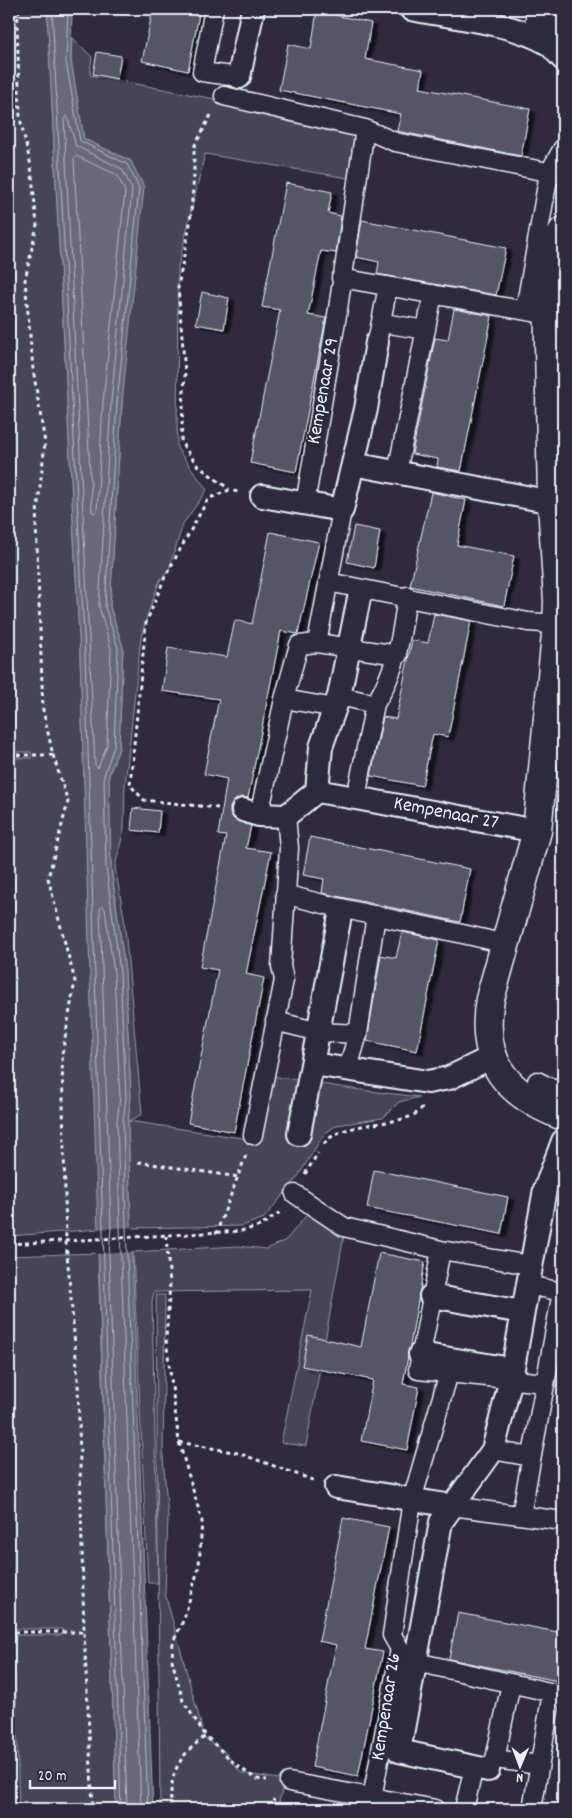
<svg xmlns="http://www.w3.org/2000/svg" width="572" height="1818" viewBox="0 0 572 1818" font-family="Dekko,sans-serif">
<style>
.green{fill:#464455;stroke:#979aa6}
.water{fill:#696978;stroke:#9c9fab}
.pier{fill:#2f2a3d}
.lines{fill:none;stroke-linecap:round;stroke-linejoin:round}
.shore{stroke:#b5bbc5;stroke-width:1}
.building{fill:#575565;stroke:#e8f1f8;filter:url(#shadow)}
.pedestrian-casing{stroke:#e8f1f8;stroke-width:21}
.minor-casing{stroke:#e8f1f8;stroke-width:26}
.tertiary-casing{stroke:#e8f1f8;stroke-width:31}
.path{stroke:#e8f1f8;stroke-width:3;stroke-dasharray:4 4;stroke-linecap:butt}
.pedestrian{stroke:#2f2a3d;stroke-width:18}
.minor{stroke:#2f2a3d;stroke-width:22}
.tertiary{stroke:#2f2a3d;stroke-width:28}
.labels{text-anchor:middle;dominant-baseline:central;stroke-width:4;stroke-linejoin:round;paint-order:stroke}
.street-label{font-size:20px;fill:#e8f1f8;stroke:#2f2a3d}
</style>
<defs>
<filter id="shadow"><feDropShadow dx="5.5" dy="3" stdDeviation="1" flood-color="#0009"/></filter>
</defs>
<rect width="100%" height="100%" fill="#2f2a3d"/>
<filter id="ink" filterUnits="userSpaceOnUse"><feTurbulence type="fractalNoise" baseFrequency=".02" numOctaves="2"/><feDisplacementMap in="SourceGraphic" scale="10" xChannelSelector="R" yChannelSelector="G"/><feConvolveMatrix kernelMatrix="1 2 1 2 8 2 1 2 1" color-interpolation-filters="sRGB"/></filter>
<g filter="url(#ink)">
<path class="green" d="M9 9H47L80 655 99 1229 9 1236V758H31V752H9Z
M72 37 92 57 90 75 225 101 252 113 359 133 360 180 205 154 178 267 177 448 207 490 183 524 168 572 160 580 150 607 141 637 125 786 124 829 115 867 124 917 142 1114 129 1121 255 1140 271 1076 353 1089 419 1097 399 1102 383 1118 337 1125 324 1134 297 1178 264 1218 242 1226 131 1228 128 1121 131 1097 125 971 111 867 109 775 119 748 123 647 110 607 122 403 131 161 84 139 71 61Z
M308 1213 347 1219 306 1446 281 1443 312 1290 154 1292 152 1302 158 1583H148L133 1252 237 1246 267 1249 286 1240Z
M98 1253 116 1809H19L14 1635H61L62 1629H14L9 1448V1256Z
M156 1295H165L163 1456 168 1518 165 1593 205 1739 224 1751 241 1773 285 1780 277 1809H160Z"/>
<path class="water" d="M47 9H72L71 61 84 139 131 161 144 187 122 403 110 607 123 647 119 748 109 775 111 867 125 971 131 1097 128 1121 131 1228 153 1809H116L80 655Z"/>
<path class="pier" d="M133 1227 135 1252 95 1254 97 1229Z"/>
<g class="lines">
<path class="shore" d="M52 9 85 654 121 1809
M68 9 66 62 80 141 127 164 139 188 117 403 105 607 118 648 114 746 104 775 106 867 120 972 126 1097 123 1121 126 1228 148 1809
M67 116 76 146 122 169 132 189 111 402 99 606 111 649 107 745 98 768 95 765 64 119Z
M76 156 117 175 125 191 103 402 97 511 94 513 92 511 74 159Z
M127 1809 109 1254 111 1228 100 909 102 906 105 909 114 973 120 1097 117 1121 120 1228 141 1809"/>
</g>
<path class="building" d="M153 9H200L188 71 142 61Z
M317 11 371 23 365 59 423 70 420 88 530 109 521 156 397 131 401 114 279 90 288 44 311 49Z
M97 52 121 56 117 79 93 74Z
M286 183 332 192 328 213 341 216 336 253 321 251 308 315 326 318 296 472 250 463 280 310 262 307Z
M362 220 506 248 496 295 377 274 379 262 356 257Z
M202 292 229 298 224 329 196 324Z
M454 309 492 316 461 471 437 467 438 459 412 454 435 338 448 340Z
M431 492 466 500 457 545 514 556 504 606 410 586Z
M354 526 380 531 374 568 347 562Z
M270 532 319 542 298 634 281 631 248 798 240 797 230 807V813L234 819 251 826 246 848 271 852 246 974 264 978 234 1132 188 1123 218 970 200 967 226 836 218 835 227 779 204 774 219 699 162 691 168 648 227 657 235 620 252 624Z
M434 614 471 621 448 737 433 734 422 786 371 776 383 717 396 719 412 640 428 643Z
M133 808 160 811 158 833 131 830Z
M310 837 470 869 460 922 322 893 324 879 303 875Z
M402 932 439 940 417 1051 367 1041 381 955 396 958Z
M374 1170 508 1197 501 1234 367 1208Z
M379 1253 425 1262 403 1384 419 1387 407 1450 361 1441 373 1380 302 1366 308 1335 361 1347Z
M343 1518 389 1527 365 1649 383 1652 358 1776 312 1767 336 1645 319 1641Z
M458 1613 563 1633V1682L449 1659Z"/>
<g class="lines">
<defs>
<path id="pedestrian" d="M214 9 202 72 239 77
M533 36 536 9
M224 96 365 129 395 142 563 175
M341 278 549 315
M525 310 549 173 563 148
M383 323 426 330
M377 342 388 286
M397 472 433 294
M305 504 337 315 365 129
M328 582 528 622 557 624
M317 643 342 510
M339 696 375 704C398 667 401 637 407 596
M284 699 335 708
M356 797 375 704
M259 815 284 699 299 645 317 643 398 655
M285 894C358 915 432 925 505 944
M275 1021 319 1032 358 1034
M348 1068 358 1034 376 915
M537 1081 563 1094
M253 1135 284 980 281 966 289 848 286 816
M295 1194 344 1227 441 1250 530 1265
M441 1250 418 1370 545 1383
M527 1285 563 1292
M493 1450 531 1457
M452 1506 563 1521
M521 1515 562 1292
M416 1662 563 1695
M511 1684 495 1759 539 1765
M289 1782 436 1809
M372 1798 400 1649 392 1635 412 1500 453 1359
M464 1809 474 1767
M532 1809 552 1693"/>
<path id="minor" d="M411 9C450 17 514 23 547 43 553 47 558 54 563 59
M548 44 555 9
M239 77 253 9
M353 464 552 502
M262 496 342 510 366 409 377 342
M317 791 537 831
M243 810 259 815 286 816 317 791 321 747 339 696 359 598
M313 1064 428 1082 449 1078 492 1057
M299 1134 341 910
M431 1296 522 1312
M420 1354 512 1369
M336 1487 452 1506
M488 1770 399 1751 441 1522 493 1450 511 1379 545 1189 563 1141"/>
<path id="tertiary" d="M563 231 555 248 548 289 552 502 558 602 557 624 537 831 490 999C479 1062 506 1094 563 1116"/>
</defs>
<use href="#pedestrian" class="pedestrian-casing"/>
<use href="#minor" class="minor-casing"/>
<use href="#tertiary" class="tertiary-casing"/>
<path class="path" d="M19 9 17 24 20 118 31 166 37 225 25 280 33 369 45 443 36 522 43 710 53 755 68 802 48 878 75 981 62 1055 66 1242 78 1380 84 1632 93 1809
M211 115 194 147V175L190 224 178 287 185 373 181 442 197 465 229 489
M9 755H53
M218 808 144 800 130 785 146 623 165 577 208 499 229 490 238 492
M324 1144C343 1117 412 1129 422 1107
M138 1162 239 1177
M305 1174 318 1153
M216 1234 246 1155
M166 1236 170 1283 166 1339 179 1442 202 1521 199 1566 184 1619 173 1642 172 1660 183 1701 206 1736 235 1764 256 1779 267 1780
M9 1244 241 1231 260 1226 280 1212
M179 1442 238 1453 313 1480
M14 1632H84
M171 1809C169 1773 178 1756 206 1736
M271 1809 274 1799"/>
<use href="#pedestrian" class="pedestrian"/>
<use href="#minor" class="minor"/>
<use href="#tertiary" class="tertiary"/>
</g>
</g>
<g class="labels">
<g class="street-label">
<text transform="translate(324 391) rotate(-80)">Kempenaar 29</text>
<text transform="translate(446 814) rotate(11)">Kempenaar 27</text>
<text transform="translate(387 1707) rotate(-81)">Kempenaar 26</text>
</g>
</g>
<rect width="572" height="1818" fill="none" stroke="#2f2a3d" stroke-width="30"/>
<rect x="15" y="15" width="542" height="1788" fill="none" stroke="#e8f1f8" stroke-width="2" filter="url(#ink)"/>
<g transform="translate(520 1766) rotate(181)" stroke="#2f2a3d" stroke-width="4" paint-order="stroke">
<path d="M0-4L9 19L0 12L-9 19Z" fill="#e8f1f8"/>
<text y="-8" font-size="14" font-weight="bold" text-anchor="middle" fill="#e8f1f8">N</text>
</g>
<path d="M30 1780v8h85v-8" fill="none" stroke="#e8f1f8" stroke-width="2.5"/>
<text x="38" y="1780" font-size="15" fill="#e8f1f8" stroke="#2f2a3d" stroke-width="4" paint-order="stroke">20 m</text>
</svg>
